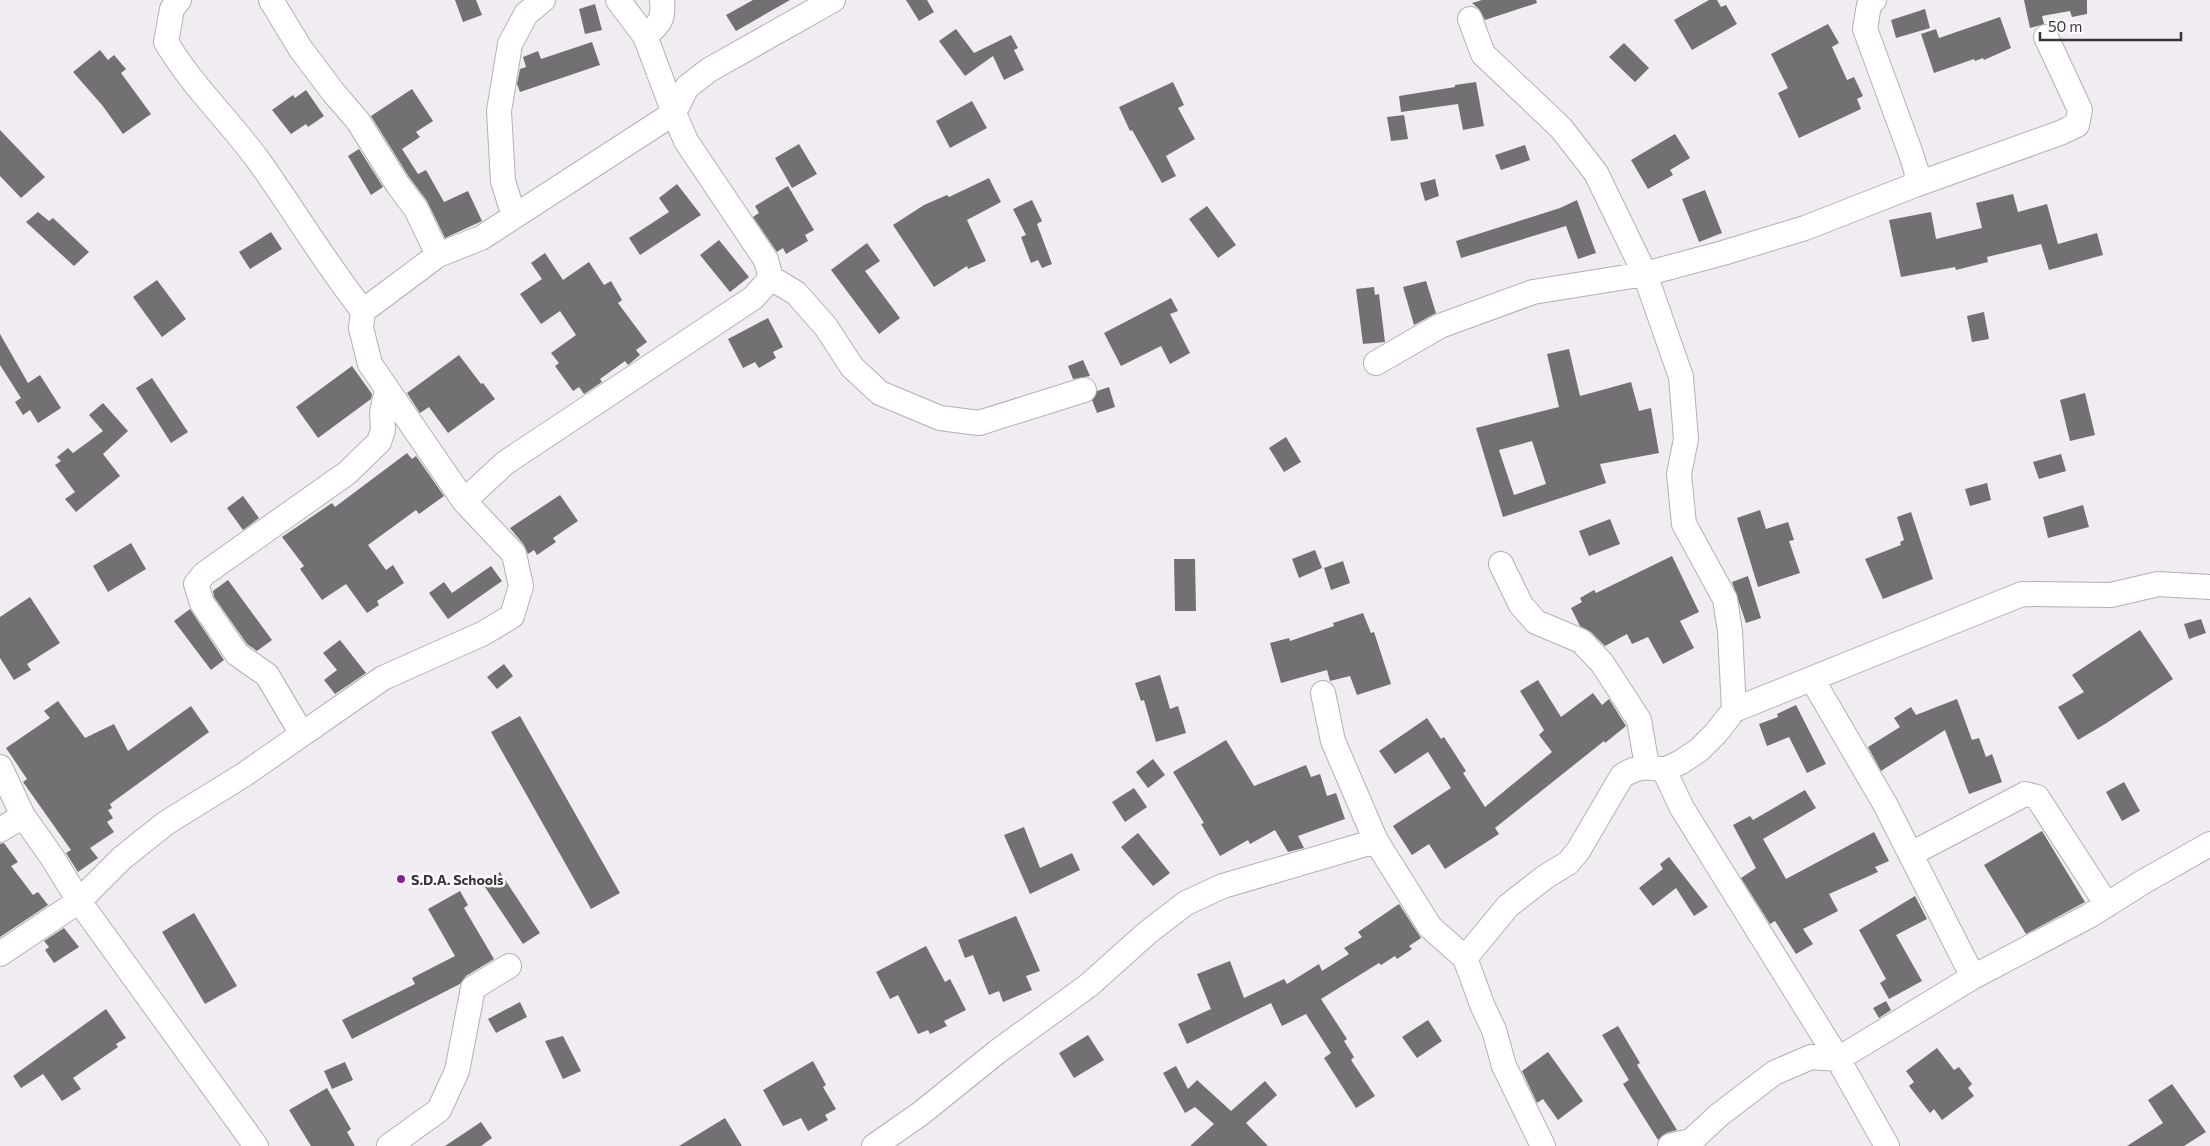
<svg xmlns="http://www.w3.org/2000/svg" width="2210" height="1146" viewBox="0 0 2210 1146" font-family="Commissioner,sans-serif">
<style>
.building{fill:#737074;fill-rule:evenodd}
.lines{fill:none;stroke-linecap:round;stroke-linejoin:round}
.minor-casing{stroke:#b3b0b4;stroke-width:26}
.minor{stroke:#fff;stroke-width:24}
.poi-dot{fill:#802592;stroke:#fdfafe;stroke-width:2}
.labels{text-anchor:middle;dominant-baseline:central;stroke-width:5;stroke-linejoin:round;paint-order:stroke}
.poi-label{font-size:14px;font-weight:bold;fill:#373537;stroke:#fdfafe;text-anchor:start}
</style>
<rect width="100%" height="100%" fill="#f0ecf1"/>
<path class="building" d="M455 0H476L482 15 463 22Z
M753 0H790L736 31 726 15Z
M906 0H927L934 12 919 21Z
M1482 0H1536L1537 3 1485 20 1479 9 1472 3Z
M1709 0H1717L1721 7 1726 5 1737 24 1692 50 1674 20Z
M2024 0H2087V14L2072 17 2070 11 2042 16 2044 24 2030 28Z
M595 4 602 30 585 34 579 9Z
M1925 9 1930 28 1896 38 1891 20Z
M2000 17 2011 48 1984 60 1983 58 1975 61 1974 59 1934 73 1921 34 1936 29 1939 38Z
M1828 24 1839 43 1832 47 1847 80 1854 77 1863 96 1857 99 1861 109 1799 138 1778 93 1788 88 1771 54Z
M956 29 974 53 1011 35 1018 48 1014 50 1024 70 1004 80 993 56 965 76 939 41Z
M592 42 600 65 520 92 517 84 520 69 526 67 523 57 538 51 541 59Z
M1624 43 1649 68 1635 82 1609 57Z
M100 50 108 60 114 55 126 69 121 73 151 114 123 134 102 105 73 72Z
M1173 82 1184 105 1178 108 1195 139 1166 156 1176 176 1162 183 1132 130 1130 131 1119 107Z
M1476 82 1484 126 1463 130 1458 104 1401 112 1399 96 1455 87V85Z
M412 89 433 121 416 132 420 137 402 149 418 174 426 170 444 202 468 191 482 221 445 238 427 201 409 177 371 116Z
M306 90 324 116 308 127 306 124 291 134 272 110 293 95 295 98Z
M972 101 987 128 950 148 936 121Z
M1404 115 1408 139 1391 141 1387 117Z
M0 130 45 177 21 198 0 176Z
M1675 134 1690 158 1670 170 1673 175 1648 189 1631 160Z
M799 144 817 174 792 188 775 158Z
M1525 145 1530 160 1501 170 1495 155Z
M359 149 383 187 371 195 348 156Z
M989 178 1001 202 967 220 986 261 968 269 967 266 934 287 893 225 924 205 947 195 949 197Z
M1435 179 1439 196 1425 201 1420 183Z
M677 184 701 215 640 255 629 238 669 212 659 198Z
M788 186 814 230 805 235 808 241 786 254 783 248 777 252 753 217 759 213 755 206Z
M1705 190 1722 233 1699 242 1682 199Z
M2013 194 2018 212 2047 204 2058 244 2097 233 2103 255 2049 270 2041 244 1987 257 1988 262 1956 270 1955 267 1901 277 1889 220 1931 212 1936 239 1982 228 1976 203Z
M1032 200 1042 221 1037 224 1052 264 1042 268 1038 260 1031 263 1021 237 1026 235 1013 209Z
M1577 200 1596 253 1578 259 1566 226 1461 258 1456 241 1560 208Z
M1207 206 1236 245 1218 258 1189 219Z
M38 212 49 221 53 218 89 252 74 266 26 222Z
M271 232 282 249 250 269 239 252Z
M719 240 749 277 730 292 700 255Z
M867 243 880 261 865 271 900 318 879 334 831 270Z
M545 253 563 280 589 262 604 285 611 281 622 300 618 303 647 342 636 350 640 355 628 365 625 361 600 379 602 382 584 394 579 387 573 391 555 366 559 363 551 353 576 335 560 311 541 324 520 294 542 279 531 263Z
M157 280 186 319 162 337 133 297Z
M1426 281 1436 313 1414 325 1403 287Z
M1374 287 1375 295 1379 294 1385 342 1363 344 1356 289Z
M1171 298 1178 311 1170 314 1190 353 1170 364 1161 346 1121 366 1104 333Z
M1984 312 1989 339 1972 342 1967 316Z
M768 318 783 347 773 352 776 358 759 368 755 362 743 368 728 339Z
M0 334 28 383 40 375 61 408 38 423 30 410 23 415 15 402 21 398 0 365Z
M1569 349 1580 396 1631 382 1639 411 1651 408 1659 453 1600 464 1606 483 1503 517 1476 428 1559 407 1547 354ZM1532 441 1546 484 1514 495 1499 450Z
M459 355 481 384 483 383 495 399 448 433 429 407 420 413 407 393Z
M1083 360 1090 376 1073 379 1068 366Z
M352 366 372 394 371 399 318 438 296 407Z
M152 378 188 432 171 443 136 388Z
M1109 387 1115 407 1097 413 1092 400 1097 391Z
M2085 393 2095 435 2070 441 2060 400Z
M103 403 128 431 103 454 120 476 76 512 65 499 75 492 55 465 61 461 57 457 68 448 73 453 103 431 89 415Z
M1286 437 1301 462 1284 472 1269 448Z
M407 453 412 459 416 456 444 496 419 514 416 510 368 545 386 570 393 565 404 583 377 601 379 605 367 613 346 584 322 600 300 569 304 566 282 537 332 503 335 507Z
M2061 454 2066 471 2039 479 2033 462Z
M1987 483 1991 500 1970 506 1965 489Z
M560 495 578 521 553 538 556 542 537 555 534 550 528 554 524 545 510 528Z
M243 496 259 518 243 530 227 508Z
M2083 505 2089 527 2048 538 2043 517Z
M1760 510 1766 529 1788 522 1794 540 1789 541 1800 573 1758 587 1737 518Z
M1911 512 1933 579 1883 599 1865 559 1901 545 1900 542 1904 540 1897 517Z
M1610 519 1620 544 1589 556 1579 531Z
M131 543 146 569 108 592 93 566Z
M1315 550 1322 568 1299 578 1292 559Z
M1672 556 1699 612 1680 621 1694 648 1663 664 1648 637 1632 644 1627 634 1605 646 1591 632 1580 626 1571 608 1582 602 1580 598 1594 590 1596 593Z
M1174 559H1195L1196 611H1175Z
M1343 561 1350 583 1331 590 1324 568Z
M491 566 502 581 448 619 429 593 444 582 452 593Z
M1748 576 1761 618 1746 623 1732 582Z
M228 580 272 640 257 651 247 644 214 597 213 591Z
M30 597 60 643 27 664 31 670 14 680 0 658V617Z
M190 609 224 660 211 670 174 621Z
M1363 613 1371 633 1374 632 1391 684 1357 695 1350 676 1330 681 1327 670 1281 683 1270 643 1289 638 1290 641 1334 626 1333 623Z
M2201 619 2206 633 2189 639 2184 624Z
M2140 630 2173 679 2105 724 2078 740 2058 707 2084 692 2072 675Z
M340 640 366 673 335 694 324 680 337 670 323 653Z
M504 664 513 676 497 689 487 677Z
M1160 675 1170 709 1178 706 1186 733 1156 742 1144 700 1141 701 1135 683Z
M1538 680 1561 717 1593 693 1602 705 1609 699 1626 726 1605 743 1604 741 1495 828 1499 834 1445 869 1429 844 1412 855 1393 826 1451 788 1428 752 1395 774 1379 751 1427 718 1441 739 1444 737 1466 771 1463 773 1485 807 1552 752 1539 735 1544 730 1520 691Z
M1957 699 1972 740 1979 738 1986 757 1992 754 2002 782 1969 794 1945 730 1881 771 1868 747 1900 727 1894 718 1911 707 1916 715Z
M58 701 85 738 114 724 128 751 191 706 209 732 110 804 112 808 108 810 113 818 107 822 114 832 90 848 98 858 78 872 66 853 71 850 23 782 27 779 6 748 50 718 44 711Z
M1796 705 1826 764 1807 773 1789 737 1767 746 1759 724 1778 717 1777 714Z
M520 716 620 893 591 909 491 732Z
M1226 740 1254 786 1306 765 1311 777 1320 774 1327 796 1336 793 1345 819 1298 836 1304 848 1288 852 1275 830 1250 844 1248 840 1220 856 1201 824 1204 823 1173 772Z
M1153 759 1165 775 1148 788 1136 772Z
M2124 782 2140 811 2122 821 2106 792Z
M1134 788 1147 807 1125 822 1112 802Z
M1805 790 1816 808 1763 839 1786 879 1874 832 1889 861 1875 867 1878 872 1829 894 1838 911 1803 929 1813 944 1796 954 1775 921 1770 924 1741 878 1756 868 1733 825 1750 816 1753 820Z
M1024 827 1040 868 1072 853 1080 870 1030 894 1004 835Z
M2042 831 2085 902 2026 934 1984 865Z
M1138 833 1170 873 1153 886 1121 847Z
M4 843 18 862 11 866 33 895 38 892 48 905 0 937V844Z
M1669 857 1708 907 1694 916 1676 888 1653 906 1639 888 1663 869 1660 864Z
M500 872 540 933 523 944 483 884Z
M460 891 468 905 464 908 494 959 466 976 460 984 352 1039 342 1020 415 984 412 978 455 956 428 909Z
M1915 896 1927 919 1896 935 1922 981 1889 999 1880 983 1886 979 1859 930Z
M1399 904 1421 938 1409 946 1412 949 1397 959 1395 956 1381 965 1379 963 1321 999 1347 1039 1344 1041 1354 1057 1351 1060 1375 1096 1356 1108 1324 1058 1331 1053 1306 1014 1282 1026 1271 1003 1187 1044 1178 1024 1211 1009 1197 974 1230 961 1244 998 1284 979 1287 984 1319 964 1322 971 1349 954 1344 948 1362 937 1358 932Z
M194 913 237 986 205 1004 162 932Z
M1016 916 1040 971 1026 976 1032 990 1003 1002 999 991 989 995 973 955 965 958 958 940Z
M64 928 79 947 54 963 45 950 49 947 44 941Z
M926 946 945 982 950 979 966 1010 944 1021 947 1026 930 1034 928 1030 918 1034 898 995 890 999 876 972Z
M1886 1001 1891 1010 1879 1018 1873 1008Z
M520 1002 527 1017 496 1033 488 1019Z
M106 1009 126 1038 116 1044 118 1047 73 1078 81 1089 62 1101 43 1074 21 1088 13 1076Z
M1428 1020 1442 1041 1417 1058 1402 1037Z
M1618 1026 1640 1063 1637 1065 1677 1130 1666 1133 1658 1140 1623 1084 1629 1080 1602 1035Z
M1088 1035 1104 1060 1074 1078 1059 1053Z
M563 1036 581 1071 563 1079 545 1041Z
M1937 1048 1954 1070 1959 1067 1972 1084 1968 1088 1974 1096 1942 1120 1934 1109 1930 1113 1909 1086 1914 1082 1906 1071Z
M1548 1052 1583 1101 1558 1120 1543 1099 1537 1103 1522 1071Z
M813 1061 826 1085 823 1087 836 1109 825 1115 828 1120 808 1131 801 1118 783 1126 763 1090Z
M345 1062 353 1080 332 1089 324 1071Z
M1176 1066 1188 1089 1197 1080 1231 1111 1265 1081 1277 1095 1246 1123 1268 1146H1190L1214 1124 1195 1107 1185 1113 1163 1073Z
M2172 1084 2206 1132 2184 1146H2127L2163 1123 2148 1100Z
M327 1088 351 1129 347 1132 355 1146H311L289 1110Z
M725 1118 742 1146H679Z
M481 1122 492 1138 481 1146H445Z"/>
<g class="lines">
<defs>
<path id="minor" d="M179 0 172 9 166 42C192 86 228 119 258 160 294 210 325 263 363 311
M271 0 300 48 333 92 358 121 398 185 416 209 438 255 363 311 361 328 370 364 464 501
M1470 19 1483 54 1561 128 1596 173 1645 274 1681 377 1686 439 1679 474 1684 524 1725 599 1730 631 1734 710 1716 733 1699 750 1681 762 1664 770 1682 808 1838 1059 1887 1146
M645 36C660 24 664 19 662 0
M1915 185 2060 133 2077 125 2080 110 2046 37
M514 216 503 181 499 111 510 44 526 14 543 0
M438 255 481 238 674 113 645 36 618 0
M771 278 796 293 826 327 852 367 880 393 940 418 979 423 1084 390
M1376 363 1440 326 1533 292 1645 274 1723 253 1805 228 1915 185 1917 173 1911 154 1865 29 1869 5 1874 0
M1501 564 1521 605 1536 622 1581 641 1602 663 1639 720 1647 766
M1812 679 1885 804 1973 977
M1323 693 1333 741 1376 841 1430 927 1465 958 1483 1007 1494 1030 1504 1066 1543 1146
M1734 710 2022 594 2111 595 2158 584 2210 587
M302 734 267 675 237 654 202 603 196 584 204 574 347 473 379 442 383 430 382 413 385 398 389 392
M0 767 23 816 52 857 79 901 256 1146
M0 830 23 816
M1911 854 2025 794 2037 797 2107 905
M0 954 79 901 122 858 166 823 245 774 383 678 484 633 512 616 521 586 514 554 464 501 505 463 753 298 771 278 766 260 686 141 674 113 687 87 709 70 833 0
M1465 958 1508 906 1545 877 1568 863 1578 851 1622 776C1637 766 1647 766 1664 770
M389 1146 439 1110 457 1071 473 988 509 966
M874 1146 920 1114 997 1052 1089 985 1147 933 1186 903 1223 886 1376 841
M1670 1146 1691 1141 1719 1115 1774 1073 1811 1057 1838 1059 1973 977 2089 916 2143 882 2210 844"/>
</defs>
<use href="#minor" class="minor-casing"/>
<use href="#minor" class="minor"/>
</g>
<circle class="poi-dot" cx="401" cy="879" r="5"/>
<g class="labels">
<g class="poi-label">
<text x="411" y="879">S.D.A. Schools</text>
</g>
</g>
<path d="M2040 32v8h141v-8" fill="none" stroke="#373537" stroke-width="2.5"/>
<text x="2048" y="32" font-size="15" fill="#373537" stroke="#fdfafe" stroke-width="4" paint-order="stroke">50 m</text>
</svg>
